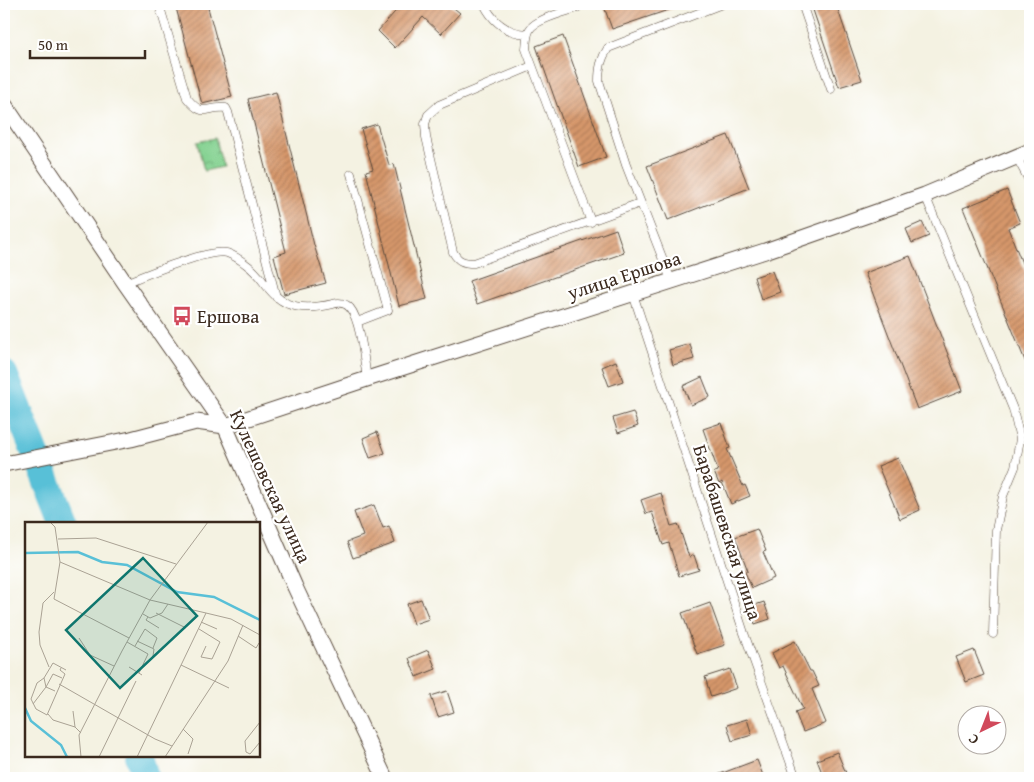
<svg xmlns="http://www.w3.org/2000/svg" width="1034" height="782" viewBox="0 0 1034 782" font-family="'Gentium Book Plus',serif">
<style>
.park{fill:url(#park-crowns);stroke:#5f7e57}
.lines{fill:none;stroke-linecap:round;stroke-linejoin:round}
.river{stroke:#59c0d7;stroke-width:28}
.building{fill:url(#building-hatch)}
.lane-casing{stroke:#57483b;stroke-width:9}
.street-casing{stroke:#57483b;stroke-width:17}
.lane{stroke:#fff;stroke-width:8}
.street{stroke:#fff;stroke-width:15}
.labels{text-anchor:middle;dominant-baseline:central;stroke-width:4.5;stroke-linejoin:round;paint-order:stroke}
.street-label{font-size:19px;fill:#3b2a1e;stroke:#fff}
.poi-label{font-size:19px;fill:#3b2a1e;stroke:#fff;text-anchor:start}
.inset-river{fill:none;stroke:#59c0d7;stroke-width:2.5}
.inset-road{fill:none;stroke:#aaa294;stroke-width:1}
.view{fill:#0f766e;fill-opacity:0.15;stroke:#0f766e;stroke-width:2.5}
.inset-edge{fill:none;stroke:#3b2a1e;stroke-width:2.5}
</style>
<defs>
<pattern id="park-crowns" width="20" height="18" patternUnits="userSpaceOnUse" patternTransform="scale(1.25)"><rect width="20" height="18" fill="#83d190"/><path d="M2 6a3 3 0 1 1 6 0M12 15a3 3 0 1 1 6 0" fill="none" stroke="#6caa75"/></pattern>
<pattern id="building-hatch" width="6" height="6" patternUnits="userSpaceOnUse" patternTransform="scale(1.25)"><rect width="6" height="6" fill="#d6976b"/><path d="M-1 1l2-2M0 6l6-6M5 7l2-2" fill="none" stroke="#af7b57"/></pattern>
</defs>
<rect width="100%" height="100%" fill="#fff"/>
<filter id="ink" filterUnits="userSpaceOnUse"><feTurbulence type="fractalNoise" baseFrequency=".02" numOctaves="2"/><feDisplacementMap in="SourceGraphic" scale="10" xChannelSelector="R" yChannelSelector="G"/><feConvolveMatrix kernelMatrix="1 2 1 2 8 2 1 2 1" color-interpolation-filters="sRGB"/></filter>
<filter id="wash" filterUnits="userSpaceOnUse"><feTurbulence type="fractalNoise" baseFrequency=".0096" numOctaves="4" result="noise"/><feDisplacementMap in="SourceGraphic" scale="20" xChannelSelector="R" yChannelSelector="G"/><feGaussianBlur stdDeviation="1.12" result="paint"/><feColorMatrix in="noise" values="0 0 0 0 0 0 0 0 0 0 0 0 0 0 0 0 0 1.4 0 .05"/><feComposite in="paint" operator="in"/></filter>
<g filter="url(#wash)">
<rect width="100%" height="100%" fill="#f4f2e2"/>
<path class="park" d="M215 138 222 167 204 171 197 142Z"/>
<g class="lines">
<path class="river" d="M4 374 63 523
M139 756 145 778"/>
</g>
<g id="blocks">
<path class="building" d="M175 4H207L232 97 202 104Z
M402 4H449L460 13 441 34 423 17 395 48 378 31Z
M603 4H679L680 6 612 29Z
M811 4H836L862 80 839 87Z
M563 36 606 157 579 167 536 46Z
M276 92 314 245 326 283 284 294 274 256 286 252 248 99Z
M377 124 389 165 394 164 427 299 399 306 366 171 373 169 361 129Z
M728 135 749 188 668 220 647 166Z
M1007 190 1020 223 1008 228 1030 283V373L963 208Z
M922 222 929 236 912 243 906 229Z
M616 229 624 253 477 304 469 281Z
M910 256 962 391 917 409 865 273Z
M772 271 780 292 761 299 754 277Z
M690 344 694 359 673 365 669 350Z
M616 361 623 381 609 386 602 367Z
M702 377 710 397 691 405 683 386Z
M633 412 638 426 618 433 613 418Z
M721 423 730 448 727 449 743 486 745 485 750 496 731 504 722 482 719 484 714 472 718 471 703 429Z
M377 432 385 453 370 458 363 438Z
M898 458 920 510 900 519 878 466Z
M661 493 671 526 678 524 689 557 694 555 699 570 679 576 669 543 663 545 652 512 646 514 641 500Z
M374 505 383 528 389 526 395 543 353 558 347 542 363 536 354 512Z
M757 529 766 551 763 552 774 578 752 588 745 572 748 571 735 537Z
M421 599 429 619 414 624 407 604Z
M764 602 770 619 755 624 749 607Z
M710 603 725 645 697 654 682 613Z
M795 641 810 671H812L819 686 812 689 826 723 803 732 795 712 803 709 783 666 779 668 772 653Z
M428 650 436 669 416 677 409 658Z
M974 650 984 675 966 682 956 657Z
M730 669 737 688 711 697 705 677Z
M447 691 454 712 438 717 431 696Z
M747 719 752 735 732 741 727 725Z
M837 752 846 773 834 778H824L817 760Z
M757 760 764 778H712V777Z"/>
</g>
</g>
<g filter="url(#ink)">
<use href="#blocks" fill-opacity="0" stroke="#57483b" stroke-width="1"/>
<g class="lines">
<defs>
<path id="lane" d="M159 4 187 98C204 119 205 106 226 108L228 112 276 297
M484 4C493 22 507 33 527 34
M802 4 831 89
M577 8C565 12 536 19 530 29 526 35 527 42 526 49L591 222
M532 66 439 105 428 115 425 124 426 137 453 252C458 261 463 263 474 263L640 203
M1016 156 1030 182
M351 174 388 310 357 322
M925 195 1013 409 1020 439 1015 467 1003 496 996 530 993 634
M671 280 626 165 599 81C599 68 601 59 608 48L722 4
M125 283C143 276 210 248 227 253 233 255 242 261 247 265 263 276 268 295 288 304 301 309 320 307 333 304 339 302 346 303 350 308 361 321 364 361 367 379
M633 294 744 633 796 778"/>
<path id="street" d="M4 104 125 283 225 426 295 587 385 778
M4 464 131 439 196 422 225 426 367 379 765 251 925 195 1030 151"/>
</defs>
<use href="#lane" class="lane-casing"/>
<use href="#street" class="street-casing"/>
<use href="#lane" class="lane"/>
<use href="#street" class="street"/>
</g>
</g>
<defs>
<symbol id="bus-bare" viewBox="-9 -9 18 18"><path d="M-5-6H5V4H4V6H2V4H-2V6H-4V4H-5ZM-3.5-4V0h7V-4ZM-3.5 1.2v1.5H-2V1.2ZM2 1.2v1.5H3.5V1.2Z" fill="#d1495b" stroke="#fff" stroke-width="2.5" paint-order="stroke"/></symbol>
</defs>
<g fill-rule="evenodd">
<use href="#bus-bare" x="168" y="302" width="28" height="28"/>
</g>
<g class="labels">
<g class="street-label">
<text transform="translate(624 275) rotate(-18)">улица Ершова</text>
<text transform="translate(271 486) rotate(65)">Кулешовская улица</text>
<text transform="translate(728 532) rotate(72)">Барабашевская улица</text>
</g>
<g class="poi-label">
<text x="197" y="316">Ершова</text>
</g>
</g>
<g transform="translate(25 522)">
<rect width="235" height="235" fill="#f4f2e2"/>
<path class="inset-river" d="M0 31 53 30 77 40 102 43 152 70 189 75 235 98M0 186 6 199 36 223 42 235"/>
<path class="inset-road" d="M25 0 30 5 35 40 29 77 104 116M33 17 71 16 151 42M35 40 125 78 181 91M131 91 161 106M118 92 125 96 137 91 143 82M123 95 121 98 134 106M176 100 192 107M174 107 195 120 187 137 176 135 181 124M213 114 231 126 234 121M54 116 65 133 89 144M112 119 129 127 128 134M102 120 123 132 114 151M110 124 120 107 132 116 128 126M156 143 204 166M24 145 15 123 14 110 18 81 29 70M104 145 117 153M19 156 12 161 6 177 11 187 22 193 40 152 35 148 36 146M34 162 130 217 147 224M30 169 21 165 28 152 37 156M8 182 21 165 19 156 28 141 41 148M48 189 50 205 56 211M23 192 28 198 50 205M235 200 220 219 221 230 225 232 235 220M158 207 168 217 163 232M56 235 54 213 97 129 125 78 183 0M74 235 111 159M112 235 181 91 206 97 235 113M140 235 203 139 218 103"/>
<path class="view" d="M118 36 172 94 95 166 41 108Z"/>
<rect width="235" height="235" class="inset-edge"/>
</g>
<rect width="1034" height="782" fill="none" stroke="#fff" stroke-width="20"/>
<g transform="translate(982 730) rotate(223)"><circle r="24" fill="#ffffff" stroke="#b1aaa5"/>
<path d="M0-4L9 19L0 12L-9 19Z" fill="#d1495b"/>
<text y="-8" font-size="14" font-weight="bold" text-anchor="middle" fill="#3b2a1e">С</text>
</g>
<path d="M30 50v8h115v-8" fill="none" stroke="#3b2a1e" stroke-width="2.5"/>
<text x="38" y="50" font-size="15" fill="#3b2a1e" stroke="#ffffff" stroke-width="4" paint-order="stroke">50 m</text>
</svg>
